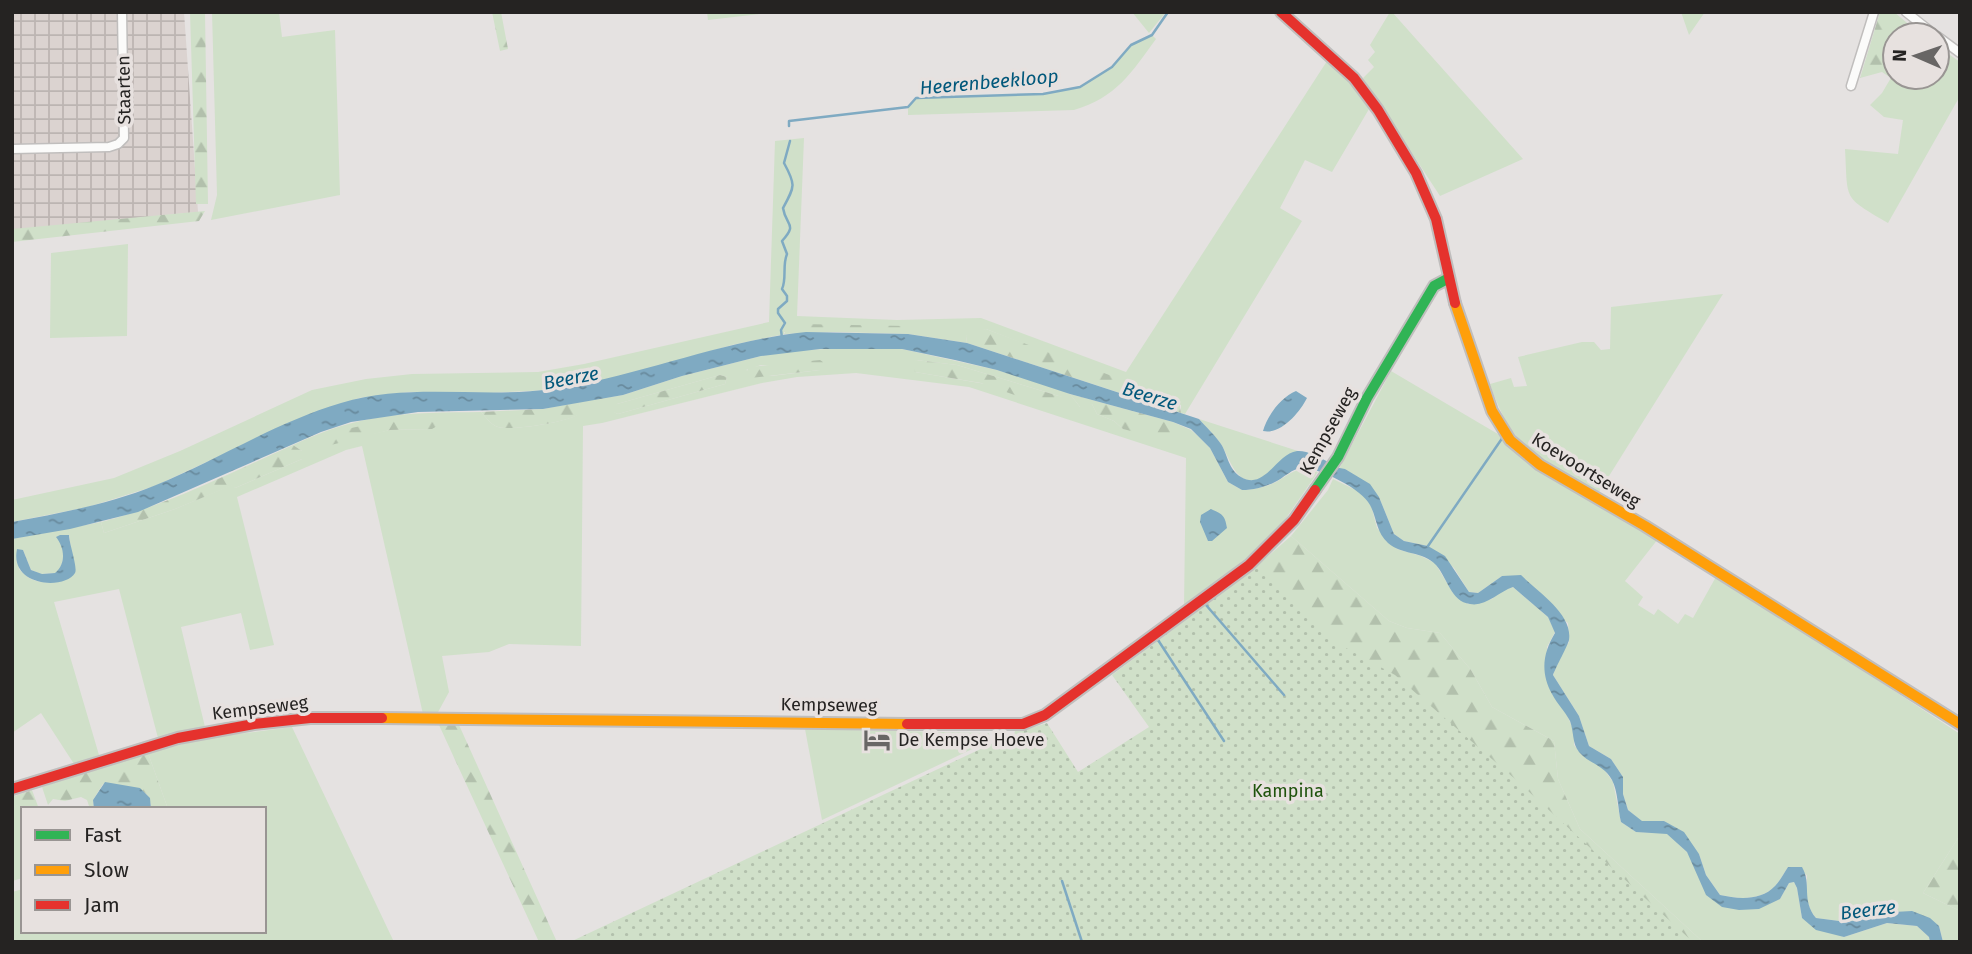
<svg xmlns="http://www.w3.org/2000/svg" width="1972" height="954" viewBox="0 0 1972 954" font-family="'Fira Sans',sans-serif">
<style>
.industrial{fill:url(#industrial-grid)}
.grass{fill:#d0e0c9;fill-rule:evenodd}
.forest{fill:url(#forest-firs)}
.park{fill:url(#park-dots)}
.water{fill:url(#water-ripples)}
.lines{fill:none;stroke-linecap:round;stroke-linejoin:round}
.stream{stroke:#7faac2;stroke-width:2.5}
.street-casing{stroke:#c0bebd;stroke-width:11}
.fast-casing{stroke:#c0bebd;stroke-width:14}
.slow-casing{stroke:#c0bebd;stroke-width:14}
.jam-casing{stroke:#c0bebd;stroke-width:14}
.street{stroke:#fbfbfa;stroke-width:8}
.fast{stroke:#30b455;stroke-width:10}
.slow{stroke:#ff9f0a;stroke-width:10}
.jam{stroke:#e5322d;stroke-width:10}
.labels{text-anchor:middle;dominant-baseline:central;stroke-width:7;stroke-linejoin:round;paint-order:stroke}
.street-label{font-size:18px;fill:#252322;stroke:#e7e1df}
.poi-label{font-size:18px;fill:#252322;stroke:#e7e1df;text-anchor:start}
.park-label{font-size:18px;fill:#20530d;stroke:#e7e1df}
.water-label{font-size:19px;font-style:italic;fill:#02587b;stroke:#e7e1df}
</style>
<defs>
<pattern id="industrial-grid" width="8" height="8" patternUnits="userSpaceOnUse" patternTransform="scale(1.75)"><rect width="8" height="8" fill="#dbd3d0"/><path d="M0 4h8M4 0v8" fill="none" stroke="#bcb5b2"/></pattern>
<pattern id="forest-firs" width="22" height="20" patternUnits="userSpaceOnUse" patternTransform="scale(1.75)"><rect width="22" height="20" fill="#d0e0c9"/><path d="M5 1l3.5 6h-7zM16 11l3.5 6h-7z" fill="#b2c0ac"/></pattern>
<pattern id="park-dots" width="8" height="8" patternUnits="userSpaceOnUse" patternTransform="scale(1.75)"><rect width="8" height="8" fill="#d0e0c9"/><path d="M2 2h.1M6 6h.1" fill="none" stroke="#b2c0ac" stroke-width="1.8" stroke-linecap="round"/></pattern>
<pattern id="water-ripples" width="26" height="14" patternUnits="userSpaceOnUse" patternTransform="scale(1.75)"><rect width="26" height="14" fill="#7faac2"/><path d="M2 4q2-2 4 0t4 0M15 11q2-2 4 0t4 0" fill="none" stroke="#688a9d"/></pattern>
</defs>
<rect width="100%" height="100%" fill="#e5e2e1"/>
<path class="industrial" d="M12 12H184L198 212 12 230Z"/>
<path class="grass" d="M212 12H279L282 37 335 30 340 195 211 220 217 195Z
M707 12H768L769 13 708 20Z
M1132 12H1166L1149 33Z
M1390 12H1392L1523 159 1440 196 1363 78 1374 67 1368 60 1375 52 1370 45Z
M1681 12H1705L1689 35Z
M1152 35 1156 39C1132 72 1116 98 1074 110L908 115V107L916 98 1043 94 1080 87 1112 67 1131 45Z
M1937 46 1960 62V96L1888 223C1842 196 1848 201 1845 149L1898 154 1903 120 1884 117 1870 105 1882 93 1895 71V77H1937Z
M1327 61 1355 87 1369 109 1332 172 1305 160 1280 208 1302 221 1185 414 1181 413V405L986 329 966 336 967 343 908 334V329L784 332 785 334 732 345 616 378 549 390 490 393 410 392 359 398 299 419 155 486 88 507 12 522V500L114 478 180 451 312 390 366 379 412 374 538 372 584 364 769 322 775 141 804 138 797 316 897 320 981 318 1126 372Z
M128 244 127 336 50 338 51 253Z
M1723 294 1599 492C1540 459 1513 452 1490 384L1511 378 1514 387 1527 386 1518 357 1582 342H1594L1601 350 1610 349 1611 307Z
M866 348 902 349 997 370 1060 389 1070 394 1080 407 1092 404 1097 414 1114 421 1123 429 1173 433V422L1191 430 1198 436 1210 448 1228 482 1242 490C1253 490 1266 487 1276 482 1292 473 1298 465 1318 472L1284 521 1263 545 1184 607 1186 458 969 387 856 373 797 377 762 383 602 423 583 426 581 646 509 644 489 652 442 656 449 692 437 714H423L362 446 346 450 237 497 274 645 250 650 241 613 181 627 205 727 158 738 119 589 54 602 99 755 74 764 41 713 12 733V539L101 522 104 533 175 509 234 484 235 488 302 459V451L293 445C363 412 405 413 481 412 486 417 491 425 498 427 511 431 566 422 577 415L580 402 623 395 682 376 761 356 795 350ZM916 360 957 365 1062 397 915 372ZM761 365 820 370 771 376 746 370ZM720 375 727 377 725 384 618 414 614 412 617 404ZM433 417 432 429 390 430 367 435ZM69 535 72 556 69 577C49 584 34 586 19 569L23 550 31 570 41 574 56 573C64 566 65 552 61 543Z
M1391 371 1503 437 1658 539 1625 581 1643 597 1638 605 1654 615 1658 609 1678 624 1685 614 1693 618 1717 575 1960 734V835L1923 893 1960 911V942H1943L1939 926 1894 912 1847 922 1816 918C1805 905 1806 892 1807 875L1788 867C1784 873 1780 881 1775 886 1761 901 1738 899 1720 895L1706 875 1699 854 1664 821 1642 822 1628 810 1623 794V777L1611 759 1589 746 1579 716 1553 675 1560 656 1569 642 1568 623 1502 576 1478 593 1469 592 1454 568 1428 546 1404 541 1394 534 1379 497 1345 469H1339Z
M1199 419 1298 451C1282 458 1279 468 1268 475 1237 493 1232 462 1221 444 1215 435 1206 427 1199 419Z
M1333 479 1362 493 1371 505 1377 528 1397 549 1421 556 1435 563 1453 593 1468 604 1492 599 1500 591 1513 587 1548 617 1555 632 1547 647 1552 694 1566 713 1574 731V745L1582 755 1601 765 1613 782 1621 822 1636 832 1667 833 1687 852 1722 906 1780 899 1789 883 1794 882 1797 888 1802 918 1844 937 1887 923 1917 926 1929 937 1930 942H1703L1580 829 1558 779 1554 741 1492 707 1471 670 1440 633 1407 628 1389 621 1291 536 1328 490Z
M292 727 394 942H12V892L23 889V931H264V809H168L148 753 207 738Z
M805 729 989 733 990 740 985 743 822 820Z
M24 803 25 809H23V878L12 881V807Z"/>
<path class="forest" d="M190 12H205L208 204H196Z
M492 12H501L508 49 500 51Z
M1880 12H1894L1918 32 1917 35H1895V71L1891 78 1882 72 1860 78Z
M205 211 199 221 12 242V229Z
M800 324 906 326 909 328 908 334 834 332 785 334V329Z
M986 329 1179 401 1181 413 967 343 966 336 971 331Z
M820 360 823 362 820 370 750 378 746 374 749 367Z
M916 360 957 365 1062 397 1063 407 1059 411 981 383 915 372 913 363Z
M720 375 727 377 725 384 618 414 613 412V406L617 404Z
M1070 394 1173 422V433L1169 437H1155L1123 429 1114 421 1097 414 1092 404 1085 408 1080 407Z
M580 402 578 415C566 422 511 431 498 427 491 425 486 417 481 412L543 409Z
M433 417 438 420 437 426 432 429 390 430 331 445 327 442V434C363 424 397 419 433 417Z
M293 445 302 451V459L235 488 233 485 175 509 104 533 101 522C168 505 230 473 293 445Z
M1291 536 1389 621 1407 628 1440 633 1471 670 1492 707 1554 741 1558 779 1580 829 1703 942H1568L1248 574Z
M439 725H459L557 942H539Z
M148 753 168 809H151C151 791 140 789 125 786 116 785 112 783 103 784L93 800 94 809H90L87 800 81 797 65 801 53 799 48 805 42 787Z
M32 790 39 809H25L23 804 12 807V797Z
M1960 835V911L1923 893Z"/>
<path class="park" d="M1256 567 1337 643 1395 675 1515 779 1693 942H570L1004 738 1013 737 1015 731 1028 729 1047 723 1078 772 1149 727 1112 675Z"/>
<path class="water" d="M806 332 908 334 967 343 1199 419C1206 427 1215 435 1221 444 1228 455 1228 469 1241 477 1265 491 1276 454 1297 451 1306 450 1320 457 1328 462L1329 466 1345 469 1370 484 1379 497 1394 534 1404 541 1428 546 1445 556 1469 592 1478 593 1502 576 1521 575C1538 592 1573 614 1569 640 1568 645 1556 667 1553 675L1579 716 1589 746 1611 759 1623 777V794L1628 810 1642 821H1664L1684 832 1699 854 1706 875 1720 895C1738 899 1761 901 1775 886 1780 881 1784 873 1788 867H1802C1812 884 1801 900 1816 918L1847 922 1894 912 1912 911 1930 918 1939 926 1943 942H1930L1929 937 1917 926 1887 923 1844 937 1816 930 1802 918 1797 888 1794 882 1789 883 1780 899 1759 909 1739 910 1722 907 1706 895 1687 852 1667 834 1636 832 1621 822C1618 810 1618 791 1612 780 1603 764 1589 764 1579 752 1572 743 1574 732 1570 721 1565 711 1557 704 1552 694 1540 672 1543 653 1555 633L1548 617 1513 587C1498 592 1486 607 1470 604 1451 602 1447 577 1436 565 1423 551 1401 555 1388 543 1376 532 1377 518 1370 505 1362 489 1324 471 1307 468 1293 466 1285 478 1273 483 1264 487 1253 490 1242 490L1228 482 1210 448 1191 429 1173 422 1070 394 997 370 955 360 902 349H820L761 356 682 376 623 395 543 409 418 412 351 422 321 432 138 512 70 529 12 539V522C61 513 110 504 156 485 218 460 276 422 341 403 410 382 482 399 552 389 638 377 719 341 806 332Z
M1296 391 1307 398C1300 412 1281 435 1263 431 1267 416 1281 397 1296 391Z
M1211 509C1222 514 1225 515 1227 528L1212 541H1208L1200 522 1201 515Z
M60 535H69C69 543 78 568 75 573 65 590 9 587 17 549L23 550 31 570 42 574 55 573C67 563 64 547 56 537Z
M105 782 140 788 150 798 151 809H133L125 806 120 809H94L93 800Z"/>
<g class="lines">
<path class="stream" d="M789 126V121L908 107 916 98 1043 94 1080 87 1112 67 1131 45 1152 35 1168 12
M782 338 781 330 785 323 778 313V309L787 301V296L782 289C787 278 782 266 787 254L782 241C798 223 786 227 783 208 795 186 796 185 784 163L790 141
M1428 546 1503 437
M1206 605 1284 695
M1158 640 1224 741
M1062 881 1082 942"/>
<defs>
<path id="street" d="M1906 12 1935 35
M1937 36 1960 53
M1851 86 1874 12
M12 149 109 147 118 144 124 138 122 12"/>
<path id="fast" d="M1315 490 1338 457 1367 398 1434 286 1449 278"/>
<path id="slow" d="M1455 303 1492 411 1510 440 1540 465 1645 526 1960 724
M382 718 907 724"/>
<path id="jam" d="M1281 12 1354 78 1378 110 1416 173 1436 219 1455 303
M907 724H1023L1045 715 1249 565 1294 520 1315 490
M12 789 178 738 254 724 310 718H382"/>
</defs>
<use href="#street" class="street-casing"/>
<use href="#fast" class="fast-casing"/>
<use href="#slow" class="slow-casing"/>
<use href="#jam" class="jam-casing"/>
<use href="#street" class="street"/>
<use href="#fast" class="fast"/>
<use href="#slow" class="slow"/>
<use href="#jam" class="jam"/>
</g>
<defs>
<symbol id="hotel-bare" viewBox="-9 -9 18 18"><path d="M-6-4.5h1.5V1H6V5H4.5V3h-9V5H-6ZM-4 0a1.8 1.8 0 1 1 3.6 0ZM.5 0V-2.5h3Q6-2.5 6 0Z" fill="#686665" stroke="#e7e1df" stroke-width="2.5" paint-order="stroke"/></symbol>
</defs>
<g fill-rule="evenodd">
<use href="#hotel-bare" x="858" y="721" width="38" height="38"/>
</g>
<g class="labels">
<g class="street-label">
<text transform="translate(124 90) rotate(-91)">Staarten</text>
<text transform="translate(1328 431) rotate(-61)">Kempseweg</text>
<text transform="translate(1586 470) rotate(32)">Koevoortseweg</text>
<text transform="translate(829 705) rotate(1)">Kempseweg</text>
<text transform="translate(260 708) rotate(-7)">Kempseweg</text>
</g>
<g class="poi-label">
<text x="898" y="740">De Kempse Hoeve</text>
</g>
<g class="park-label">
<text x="1288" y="791">Kampina</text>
</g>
<g class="water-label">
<text transform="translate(989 82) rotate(-5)">Heerenbeekloop</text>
<text transform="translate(571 378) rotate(-11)">Beerze</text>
<text transform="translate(1150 396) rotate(17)">Beerze</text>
<text transform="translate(1868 910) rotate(-7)">Beerze</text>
</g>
</g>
<rect width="1972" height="954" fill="none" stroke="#252322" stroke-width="28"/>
<rect x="21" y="807" width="245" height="126" fill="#e7e1df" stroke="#999593" stroke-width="2"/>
<rect x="35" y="830" width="35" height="10" fill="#30b455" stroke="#999593" stroke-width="2"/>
<text x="84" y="842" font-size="21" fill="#252322">Fast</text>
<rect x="35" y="865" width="35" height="10" fill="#ff9f0a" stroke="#999593" stroke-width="2"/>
<text x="84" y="877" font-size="21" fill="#252322">Slow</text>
<rect x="35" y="900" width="35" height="10" fill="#e5322d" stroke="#999593" stroke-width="2"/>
<text x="84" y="912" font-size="21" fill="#252322">Jam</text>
<g transform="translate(1916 56) rotate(272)"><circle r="33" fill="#e7e1df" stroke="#999593" stroke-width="2"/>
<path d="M0-5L12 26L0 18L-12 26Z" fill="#686665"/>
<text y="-10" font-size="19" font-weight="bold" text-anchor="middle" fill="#252322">N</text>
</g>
</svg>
